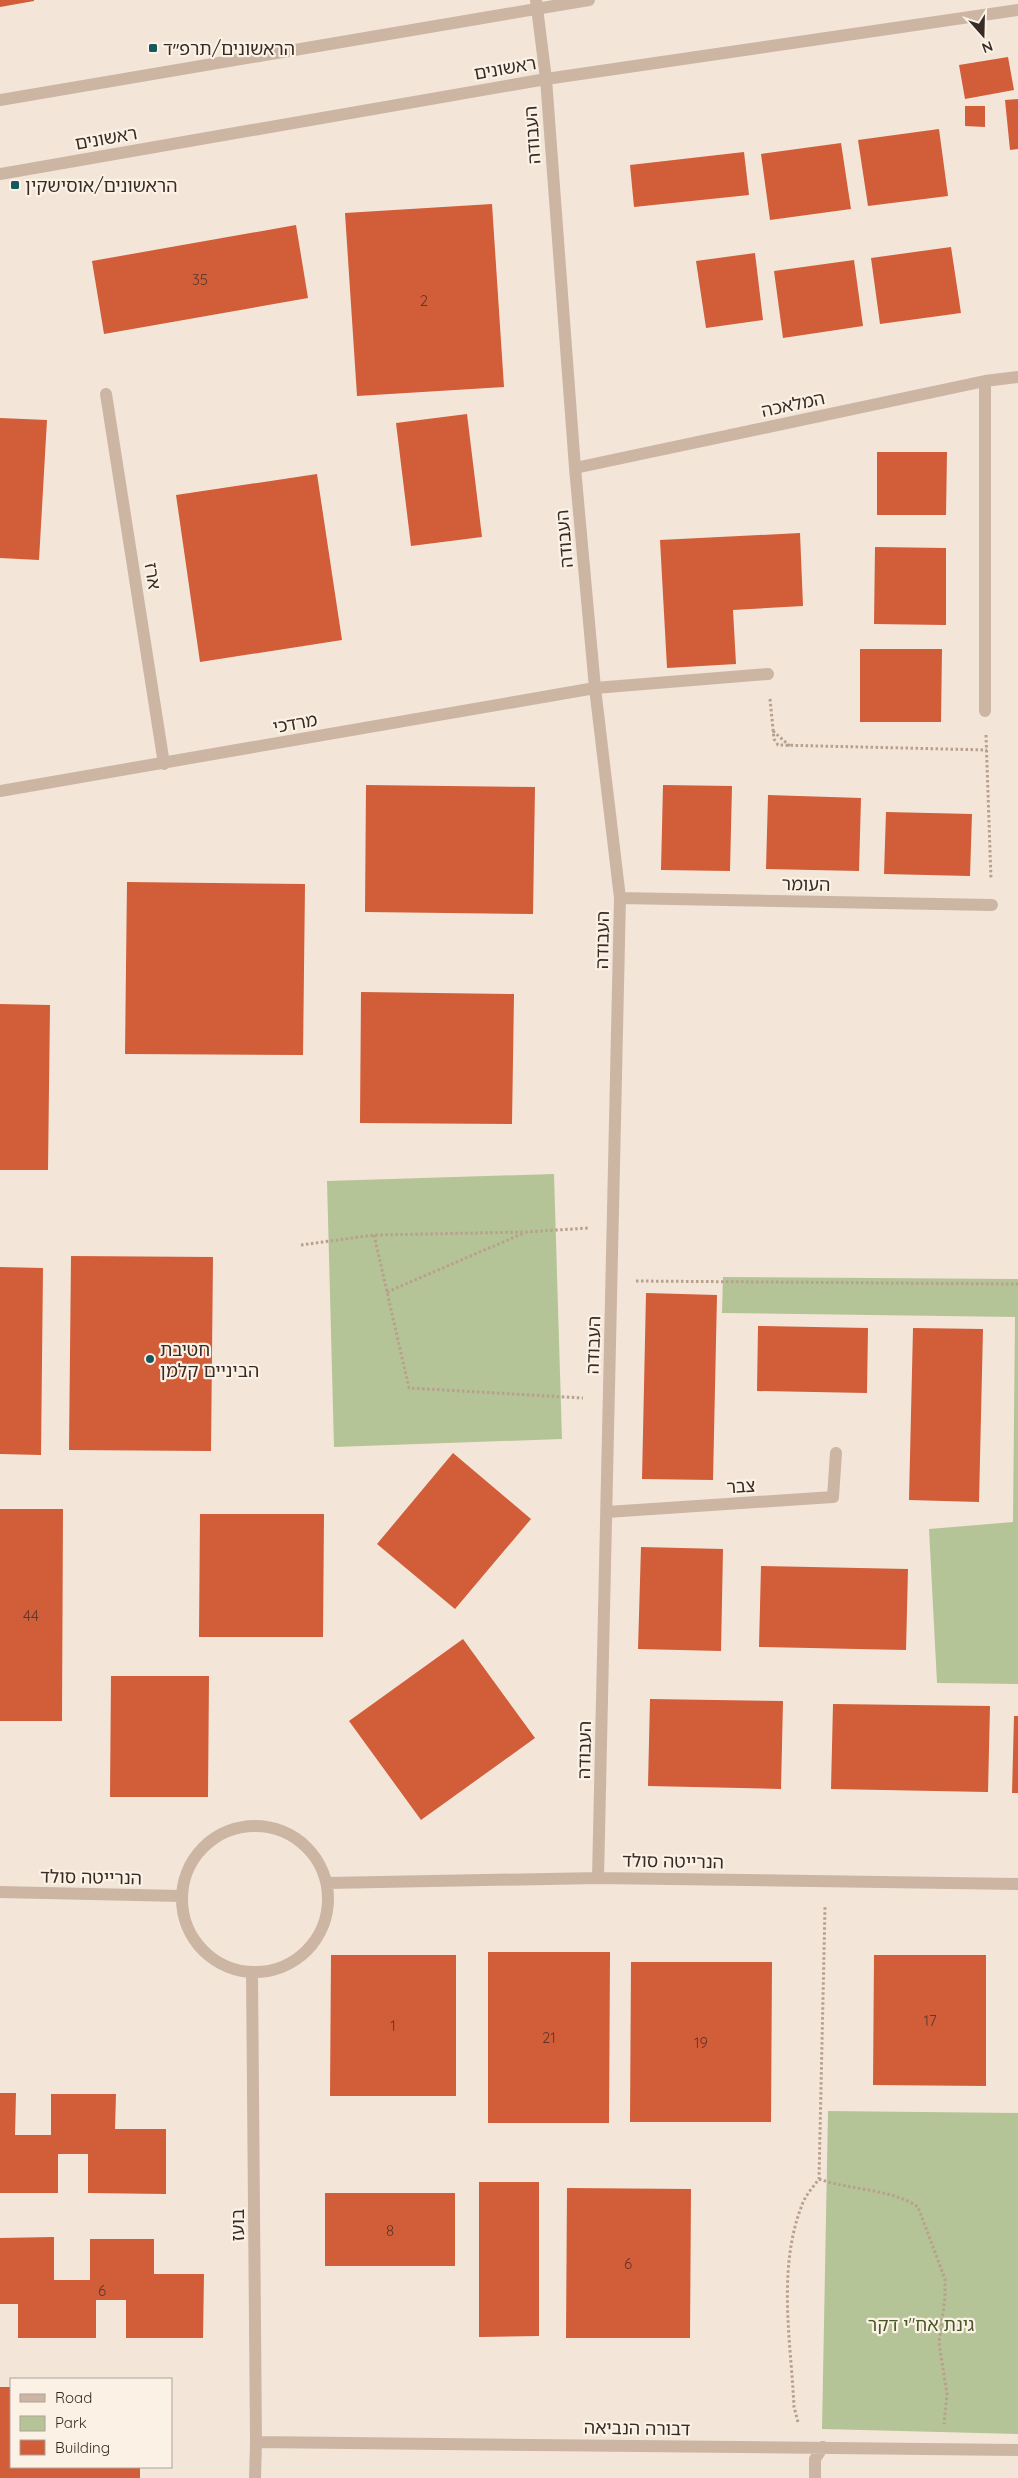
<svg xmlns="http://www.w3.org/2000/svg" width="1018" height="2478" viewBox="0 0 1018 2478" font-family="Quicksand,'Noto Sans Hebrew',sans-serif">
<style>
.green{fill:#b5c497}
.building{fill:#d15d39}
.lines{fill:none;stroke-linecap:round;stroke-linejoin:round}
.path{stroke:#b8a08d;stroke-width:3;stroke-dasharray:2.5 2.5;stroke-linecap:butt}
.minor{stroke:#ccb6a3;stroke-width:12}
.poi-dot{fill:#18585c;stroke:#fbf1e5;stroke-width:2}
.labels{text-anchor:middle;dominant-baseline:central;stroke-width:4.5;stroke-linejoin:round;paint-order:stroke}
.number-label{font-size:15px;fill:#5e382b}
.poi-label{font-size:18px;fill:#372b26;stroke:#fbf1e5;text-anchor:start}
.street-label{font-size:18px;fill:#372b26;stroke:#fbf1e5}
.park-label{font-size:18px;fill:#465727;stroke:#fbf1e5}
</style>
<rect width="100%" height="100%" fill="#f3e6d8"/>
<path class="green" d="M554 1174 562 1439 334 1447 327 1181Z
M723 1277 1018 1279V1684L937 1683 929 1529 1013 1522 1015 1317 722 1313Z
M828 2111 1018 2113V2434L822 2429Z"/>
<path class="building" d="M0 0H34V1L0 7Z
M1008 57 1014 90 965 99 959 65Z
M1018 99V149L1010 150 1005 100Z
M965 106H985V127L965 126Z
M939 129 948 196 868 206 858 140Z
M841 143 851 209 770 220 761 154Z
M744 152 749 195 634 207 630 165Z
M492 204 504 387 357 396 345 213Z
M296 225 308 298 104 334 92 261Z
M951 247 961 313 880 324 871 258Z
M755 253 763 320 706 328 696 261Z
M854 260 863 326 783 338 774 271Z
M467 414 482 537 411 546 396 423Z
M0 418 47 420 39 560 0 558Z
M877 452H947L946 515H877Z
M317 474 342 640 200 662 176 495Z
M800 533 803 606 733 610 736 664 667 668 660 540Z
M875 547 946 548V625L874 624Z
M860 649H942L941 722H860Z
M366 785 535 787 533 914 365 912Z
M663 785 732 786 730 871 661 870Z
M768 795 861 798 859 871 766 869Z
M886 812 972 814 970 876 884 874Z
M127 882 305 884 303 1055 125 1054Z
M361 992 514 994 512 1124 360 1123Z
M0 1004 50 1005 48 1170H0Z
M71 1256 213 1257 211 1451 69 1450Z
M0 1267 43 1268 41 1455 0 1454Z
M646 1293 717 1295 713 1480 642 1479Z
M758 1326 868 1328 867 1393 757 1391Z
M913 1328 983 1329 979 1502 909 1500Z
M453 1453 531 1519 455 1609 377 1544Z
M0 1509H63L62 1721H0Z
M200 1514H324L323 1637H199Z
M641 1547 723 1549 721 1651 638 1649Z
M761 1566 908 1569 906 1650 759 1647Z
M463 1639 535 1738 421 1820 349 1721Z
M111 1676H209L208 1797H110Z
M650 1699 783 1701 781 1789 648 1786Z
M833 1704 990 1706 988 1792 831 1789Z
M1014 1716H1018V1793H1012Z
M488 1952H610L609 2123H488Z
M331 1955H456V2096H330Z
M874 1955H986V2086L873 2085Z
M631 1962H772L771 2122H630Z
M0 2093H16L15 2135H51V2094H116L115 2129H166V2194L88 2193V2154H58V2193H0Z
M479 2182H539V2336L479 2337Z
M567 2188 691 2189 690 2338H566Z
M325 2193H455V2266H325Z
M54 2237V2280H90V2239H154V2274H204L203 2338H126V2300H96V2338H18V2304H0V2238Z
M0 2387H11V2467H140V2478H0Z"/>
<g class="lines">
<path class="path" d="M770 699 774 739 778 745 987 750
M773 731 791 747
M986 735 991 879
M374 1235 409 1388 583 1398
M301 1245 374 1235 526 1232 588 1228
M636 1281 1018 1284
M387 1292 524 1233
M819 2179C849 2190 893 2189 918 2207L945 2279V2298L939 2343 947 2394 944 2424
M798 2422 794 2407C791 2341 777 2269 802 2205 805 2196 813 2187 819 2179L825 1907"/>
<path class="minor" d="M536 0 546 79 575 468 595 688 620 898 598 1878
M0 100 589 0
M0 174 546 79 1018 10
M985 381V711
M106 394 164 764
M575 468 985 381 1018 377
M0 791 595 688 768 674
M620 898 992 905
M607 1512 833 1497 836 1453
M182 1899a73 73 0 1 1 146 0a73 73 0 1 1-146 0Z
M327 1883 598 1878 1018 1884
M0 1892 181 1896
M252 1973 256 2442 255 2478
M256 2442 1018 2450
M815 2478V2459L823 2447"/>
</g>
<g class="poi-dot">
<rect x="148" y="43" width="10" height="10" rx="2.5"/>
<rect x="10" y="180" width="10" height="10" rx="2.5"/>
<circle cx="150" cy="1359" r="5"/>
</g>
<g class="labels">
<g class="number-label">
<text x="200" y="279">35</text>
<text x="424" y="300">2</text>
<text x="31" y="1615">44</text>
<text x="930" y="2020">17</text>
<text x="393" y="2025">1</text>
<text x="549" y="2037">21</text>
<text x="701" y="2042">19</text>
<text x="390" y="2230">8</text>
<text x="628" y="2263">6</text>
<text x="102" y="2290">6</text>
</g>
<g class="poi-label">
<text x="163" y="48">הראשונים/תרפ״ד</text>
<text x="25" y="185">הראשונים/אוסישקין</text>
<text x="160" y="1349">חטיבת<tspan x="160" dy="21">הביניים קלמן</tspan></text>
</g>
<g class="street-label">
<text transform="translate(505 68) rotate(-10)">ראשונים</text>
<text transform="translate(532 135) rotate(-94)">העבודה</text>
<text transform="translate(106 138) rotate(-10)">ראשונים</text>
<text transform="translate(793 404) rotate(-12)">המלאכה</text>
<text transform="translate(564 539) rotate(-95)">העבודה</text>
<text transform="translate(153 576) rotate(81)">ארז</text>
<text transform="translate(295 723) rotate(-10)">מרדכי</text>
<text transform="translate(806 884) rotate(1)">העומר</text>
<text transform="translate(602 940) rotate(-89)">העבודה</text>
<text transform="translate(593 1345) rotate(-88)">העבודה</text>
<text transform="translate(741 1486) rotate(-4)">צבר</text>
<text transform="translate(584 1750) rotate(-89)">העבודה</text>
<text transform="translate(673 1861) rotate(1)">הנרייטה סולד</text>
<text transform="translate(91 1877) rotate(1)">הנרייטה סולד</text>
<text transform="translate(237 2225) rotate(-90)">בועז</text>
<text transform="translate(637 2428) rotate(1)">דבורה הנביאה</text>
</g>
<g class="park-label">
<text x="921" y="2324">גינת אח"י דקר</text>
</g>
</g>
<rect x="10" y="2378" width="162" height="90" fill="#fbf1e5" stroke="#ada299"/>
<rect x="20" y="2394" width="25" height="8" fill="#ccb6a3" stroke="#ada299"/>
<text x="55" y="2403" font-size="15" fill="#372b26">Road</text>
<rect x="20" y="2416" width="25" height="15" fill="#b5c497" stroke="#ada299"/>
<text x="55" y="2428" font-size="15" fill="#372b26">Park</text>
<rect x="20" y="2440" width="25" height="15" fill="#d15d39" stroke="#ada299"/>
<text x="55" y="2453" font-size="15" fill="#372b26">Building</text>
<g transform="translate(983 35) rotate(160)" stroke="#fbf1e5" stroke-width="4" paint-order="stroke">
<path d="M0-4L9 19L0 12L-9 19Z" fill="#372b26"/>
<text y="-8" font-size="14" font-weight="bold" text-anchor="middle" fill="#372b26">N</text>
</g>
</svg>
